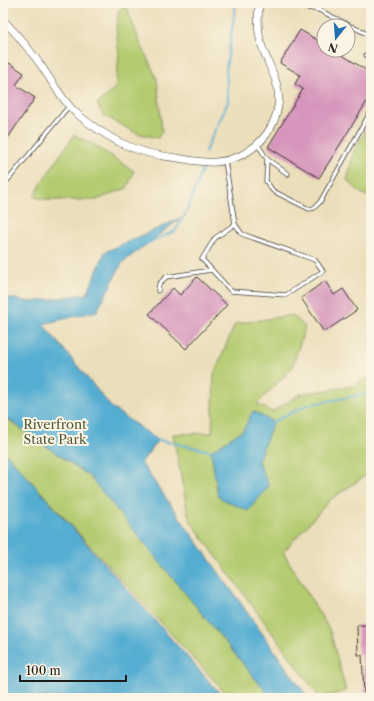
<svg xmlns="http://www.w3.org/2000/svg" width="374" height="701" viewBox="0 0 374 701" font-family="'Libre Caslon Text',serif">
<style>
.green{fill:#b4cb6f;stroke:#687446}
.water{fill:#55add2;stroke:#386477}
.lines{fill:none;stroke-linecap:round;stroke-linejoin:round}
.stream{stroke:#55add2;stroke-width:2}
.building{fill:#d695bc}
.lane-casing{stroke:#3b3934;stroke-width:5}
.street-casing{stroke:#3b3934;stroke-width:8}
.lane{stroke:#fff;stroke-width:3.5}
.street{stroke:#fff;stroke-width:7}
.labels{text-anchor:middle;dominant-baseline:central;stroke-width:4;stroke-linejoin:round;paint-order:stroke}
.park-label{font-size:13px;fill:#515939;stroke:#fcf5e5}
</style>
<rect width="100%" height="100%" fill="#fcf5e5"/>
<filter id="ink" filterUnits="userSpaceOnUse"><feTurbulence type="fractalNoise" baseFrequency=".025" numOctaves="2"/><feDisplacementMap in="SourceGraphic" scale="8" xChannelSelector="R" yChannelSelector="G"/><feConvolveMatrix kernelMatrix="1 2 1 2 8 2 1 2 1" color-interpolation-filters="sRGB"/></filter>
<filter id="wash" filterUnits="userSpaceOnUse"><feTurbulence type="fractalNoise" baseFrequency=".012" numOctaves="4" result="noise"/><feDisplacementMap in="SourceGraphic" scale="16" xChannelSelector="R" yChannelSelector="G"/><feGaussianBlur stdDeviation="0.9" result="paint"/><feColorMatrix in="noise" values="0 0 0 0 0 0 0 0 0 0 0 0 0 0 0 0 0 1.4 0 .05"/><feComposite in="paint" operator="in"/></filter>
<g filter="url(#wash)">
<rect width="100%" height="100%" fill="#ebdeba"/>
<path class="green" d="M126 6 139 40 157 79 162 131 158 138 136 133 103 115 97 104 115 88 119 56 116 27 119 10Z
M371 123V197L362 194 347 180 354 151Z
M74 135 93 144 134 171 127 188 96 200H49L34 197 44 179Z
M3 300 304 698H230L3 451Z
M293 315 305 327 292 368 257 404 272 412 300 394 354 386 371 376V472L331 499 283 552 330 631 346 691 320 698 189 519 173 434 212 433 214 374 235 324Z"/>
<path class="water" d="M181 218 122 263 97 311 43 324 112 408 158 440 141 463 308 698H271L89 476 3 416V297L31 302 87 294 105 252Z
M253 411 273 422 258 461 269 486 248 511 218 497 211 451 243 430Z
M3 450 224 698H3Z"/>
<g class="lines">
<path class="stream" d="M205 152 228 102 226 68 236 3
M148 243 175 231 186 213 202 170
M273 422 307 405 371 393
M158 440 211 451"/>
</g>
<g id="blocks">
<path class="building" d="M300 30 324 44V50H334L371 73V95L319 178 268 147 303 89 295 84 300 75 280 63Z
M3 59 24 73 16 85 35 98 3 145Z
M197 277 227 305 186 349 149 314 173 288 180 295Z
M325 281 334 295 343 289 357 310 324 332 301 298Z
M357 625H370L371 626V693H364L362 655H358Z"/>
</g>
</g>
<g filter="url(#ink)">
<use href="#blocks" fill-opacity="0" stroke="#3b3934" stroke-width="1"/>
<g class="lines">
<defs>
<path id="lane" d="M279 3 319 10 371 36
M366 55 371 59
M258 145 267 159 266 181 273 191 309 209 314 208 320 202 371 111
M267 159 288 174
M225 161 235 224 215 238 202 259 231 291 286 295 323 271 315 260 242 234 235 224
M3 180H8L69 106
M158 291 159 284 166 277 211 270"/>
<path id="street" d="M3 20C17 34 29 49 40 64 52 81 61 99 76 113 89 124 104 134 119 142 137 151 157 156 177 158 189 160 203 163 216 162 248 159 273 137 278 106 282 81 265 62 260 39 257 27 258 15 259 3"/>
</defs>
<use href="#lane" class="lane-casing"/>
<use href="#street" class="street-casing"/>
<use href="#lane" class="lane"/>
<use href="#street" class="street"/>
</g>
</g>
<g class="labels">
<g class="park-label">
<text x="55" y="424">Riverfront<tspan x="55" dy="15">State Park</tspan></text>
</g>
</g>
<rect width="374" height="701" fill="none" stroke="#fcf5e5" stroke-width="16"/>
<g transform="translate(336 38) rotate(197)"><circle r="19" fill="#fcf5e5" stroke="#a29e95"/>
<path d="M0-3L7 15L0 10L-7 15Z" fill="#1f6fb2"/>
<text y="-6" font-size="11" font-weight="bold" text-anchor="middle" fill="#1c1c1c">N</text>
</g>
<path d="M20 675v6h106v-6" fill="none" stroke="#1c1c1c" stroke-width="2"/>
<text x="26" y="675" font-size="12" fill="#1c1c1c" stroke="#fcf5e5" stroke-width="3" paint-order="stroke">100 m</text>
</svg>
